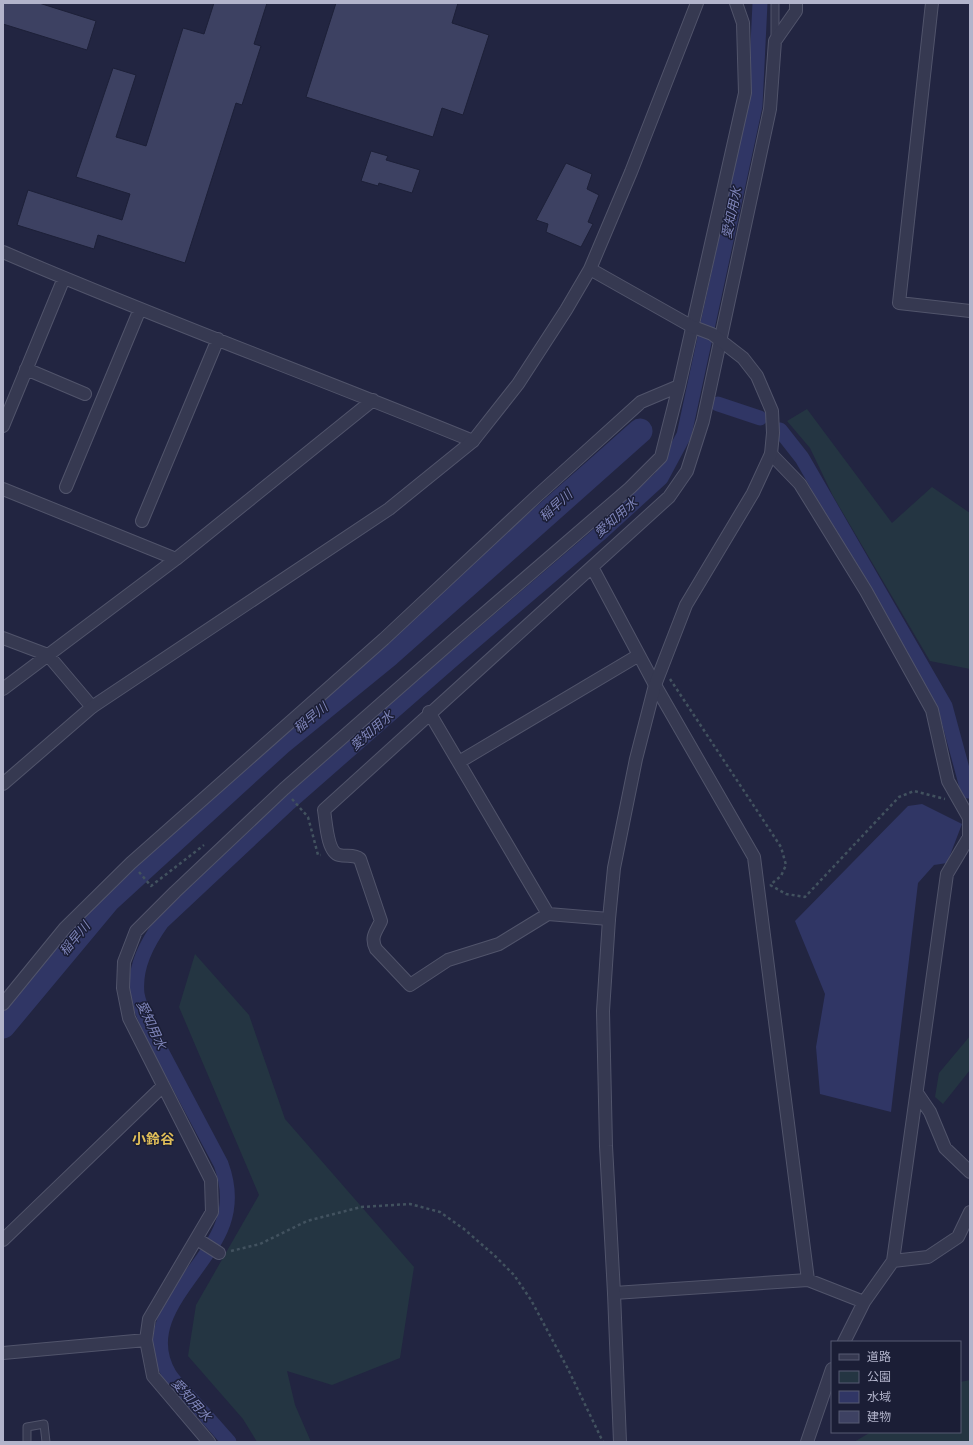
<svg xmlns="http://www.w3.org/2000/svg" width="973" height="1445" viewBox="0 0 973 1445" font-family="Signika,'Noto Sans JP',sans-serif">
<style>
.green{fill:#243542}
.water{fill:#303665}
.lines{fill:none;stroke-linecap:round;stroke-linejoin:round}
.canal{stroke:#303665;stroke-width:15}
.river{stroke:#303665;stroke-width:25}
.building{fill:#3d4162;stroke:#1d2038}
.service-casing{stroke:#51546b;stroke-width:9}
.minor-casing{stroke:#51546b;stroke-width:14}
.tertiary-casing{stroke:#51546b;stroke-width:14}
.path{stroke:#42525f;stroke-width:2.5;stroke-dasharray:3 3;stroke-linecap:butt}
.service{stroke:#363951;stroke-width:7}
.minor{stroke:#363951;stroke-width:12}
.tertiary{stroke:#363951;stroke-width:12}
.labels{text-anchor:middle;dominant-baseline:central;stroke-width:3;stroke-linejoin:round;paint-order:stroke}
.water-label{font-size:13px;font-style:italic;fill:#7f85ba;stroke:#1b1e36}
.quarter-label{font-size:14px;font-weight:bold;fill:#e1bf58;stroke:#1b1e36}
</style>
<rect width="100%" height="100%" fill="#222541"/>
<path class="green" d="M807 409 892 523 932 487 970 513V669L930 661 833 496 810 448 787 421Z
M195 954 249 1015 285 1119 414 1267 400 1358 332 1385 287 1371 295 1405 311 1442H257L243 1419 188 1356 196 1305 259 1195 179 1007Z
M970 1036V1070L943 1104 935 1097 939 1073Z
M970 1380V1442H854L871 1432H960V1382Z"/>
<path class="water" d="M922 804 962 824 947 863 934 865 918 883 891 1112 820 1094 816 1047 825 994 795 921 908 806Z"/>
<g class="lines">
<path class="canal" d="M718 404 760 418
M780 430 802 458 945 706 968 791
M229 1442C215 1426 201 1410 187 1395 181 1388 173 1381 169 1374 136 1317 206 1272 223 1223 230 1203 228 1183 221 1164L150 1030C146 1018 139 1006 137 994 134 967 147 943 162 922L289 803 450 662 603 531 661 478 684 435 755 106 760 3"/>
<path class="river" d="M3 1026 108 900 281 742 389 654 640 431"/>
</g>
<path class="building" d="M3 3H39L96 21 87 50 3 24Z
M214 3H267L254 44 261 46 242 105 236 103 185 263 98 235 94 249 17 225 28 190 122 220 130 194 76 177 113 68 136 75 116 137 146 146 183 28 204 34Z
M336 3H458L452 23 489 35 463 115 442 108 433 137 306 97Z
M371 151 388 156 386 160 420 170 412 193 379 183 378 186 361 181Z
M566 163 592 174 587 189 599 195 588 222 593 224 581 247 546 232 548 224 536 220Z"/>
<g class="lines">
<defs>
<path id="service" d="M775 3V39
M27 1442V1427L44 1424 46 1442"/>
<path id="minor" d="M932 3 899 303 970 311
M3 252C158 319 317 377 473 441
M26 369 85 394
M3 426 64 278
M771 454 800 484 866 591 932 710 948 781 969 818V837L947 874 893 1261 864 1302 844 1342
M66 487 140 309
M3 489 176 559 373 400
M142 521 218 339
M592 567 655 685 754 857 808 1280
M3 638 48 655 92 707
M3 689 176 559
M429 712 548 914
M459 762 639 655
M609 919 548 914 499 944 448 960 410 985 376 949C370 937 376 932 381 921L360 859C354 854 347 857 339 855 327 852 326 821 324 810L669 497 687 471 703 421 770 109 775 41 796 11V3
M3 1004 65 928 131 863 384 639 538 495 641 402 679 386
M917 1093 930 1112 945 1148 970 1172
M197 1239 219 1253
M3 1240 163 1086
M893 1261 928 1257 958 1237 970 1212
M614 1293 808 1280 864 1302
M3 1353 146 1340
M209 1442 153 1376 146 1340 149 1319 212 1212 211 1180 129 1018 123 988 124 962 136 931 175 892 284 789 457 637 630 488 661 457 679 386 745 93 743 23 736 3
M807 1442 832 1369"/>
<path id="tertiary" d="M590 269 691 326 712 334 743 358 757 376 772 411 773 433 771 454 753 493 686 605 655 685 636 759 614 868 609 919 603 1011 606 1146 614 1293 620 1442
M3 784 92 707 389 509 473 441 518 384 566 310 590 269 631 172 697 3"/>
</defs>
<use href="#service" class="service-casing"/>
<use href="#minor" class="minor-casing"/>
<use href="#tertiary" class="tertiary-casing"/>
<path class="path" d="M670 679 781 847 786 865 781 876 770 885
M292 799 308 817 318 855H321
M139 872 151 886 204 845
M770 885 786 894 805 897 899 797 914 791 945 799
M231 1251 260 1244 307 1221 361 1207 410 1204 440 1212 464 1229 495 1256 514 1275 531 1300 568 1369 603 1442"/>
<use href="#service" class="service"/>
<use href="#minor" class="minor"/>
<use href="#tertiary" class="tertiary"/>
</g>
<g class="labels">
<g class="water-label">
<text transform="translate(732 213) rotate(-78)">愛知用水</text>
<text transform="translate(556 506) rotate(-42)">稲早川</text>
<text transform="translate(616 518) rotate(-41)">愛知用水</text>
<text transform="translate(311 718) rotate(-39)">稲早川</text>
<text transform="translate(372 731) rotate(-41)">愛知用水</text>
<text transform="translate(75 939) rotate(-50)">稲早川</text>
<text transform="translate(151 1025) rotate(65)">愛知用水</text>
<text transform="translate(191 1400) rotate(48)">愛知用水</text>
</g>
<g class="quarter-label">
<text x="153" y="1139">小鈴谷</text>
</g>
</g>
<rect width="973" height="1445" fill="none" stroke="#b2b4cb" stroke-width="8"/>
<rect x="831" y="1341" width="130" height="92" fill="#1b1e36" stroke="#575a72"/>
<rect x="839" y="1354" width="20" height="6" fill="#363951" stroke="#575a72"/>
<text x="867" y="1361" font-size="12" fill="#b2b4cb">道路</text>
<rect x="839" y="1371" width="20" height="12" fill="#243542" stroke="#575a72"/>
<text x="867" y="1381" font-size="12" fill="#b2b4cb">公園</text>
<rect x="839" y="1391" width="20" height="12" fill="#303665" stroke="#575a72"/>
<text x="867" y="1401" font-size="12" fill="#b2b4cb">水域</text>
<rect x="839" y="1411" width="20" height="12" fill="#3d4162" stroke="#575a72"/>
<text x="867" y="1421" font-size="12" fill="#b2b4cb">建物</text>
</svg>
